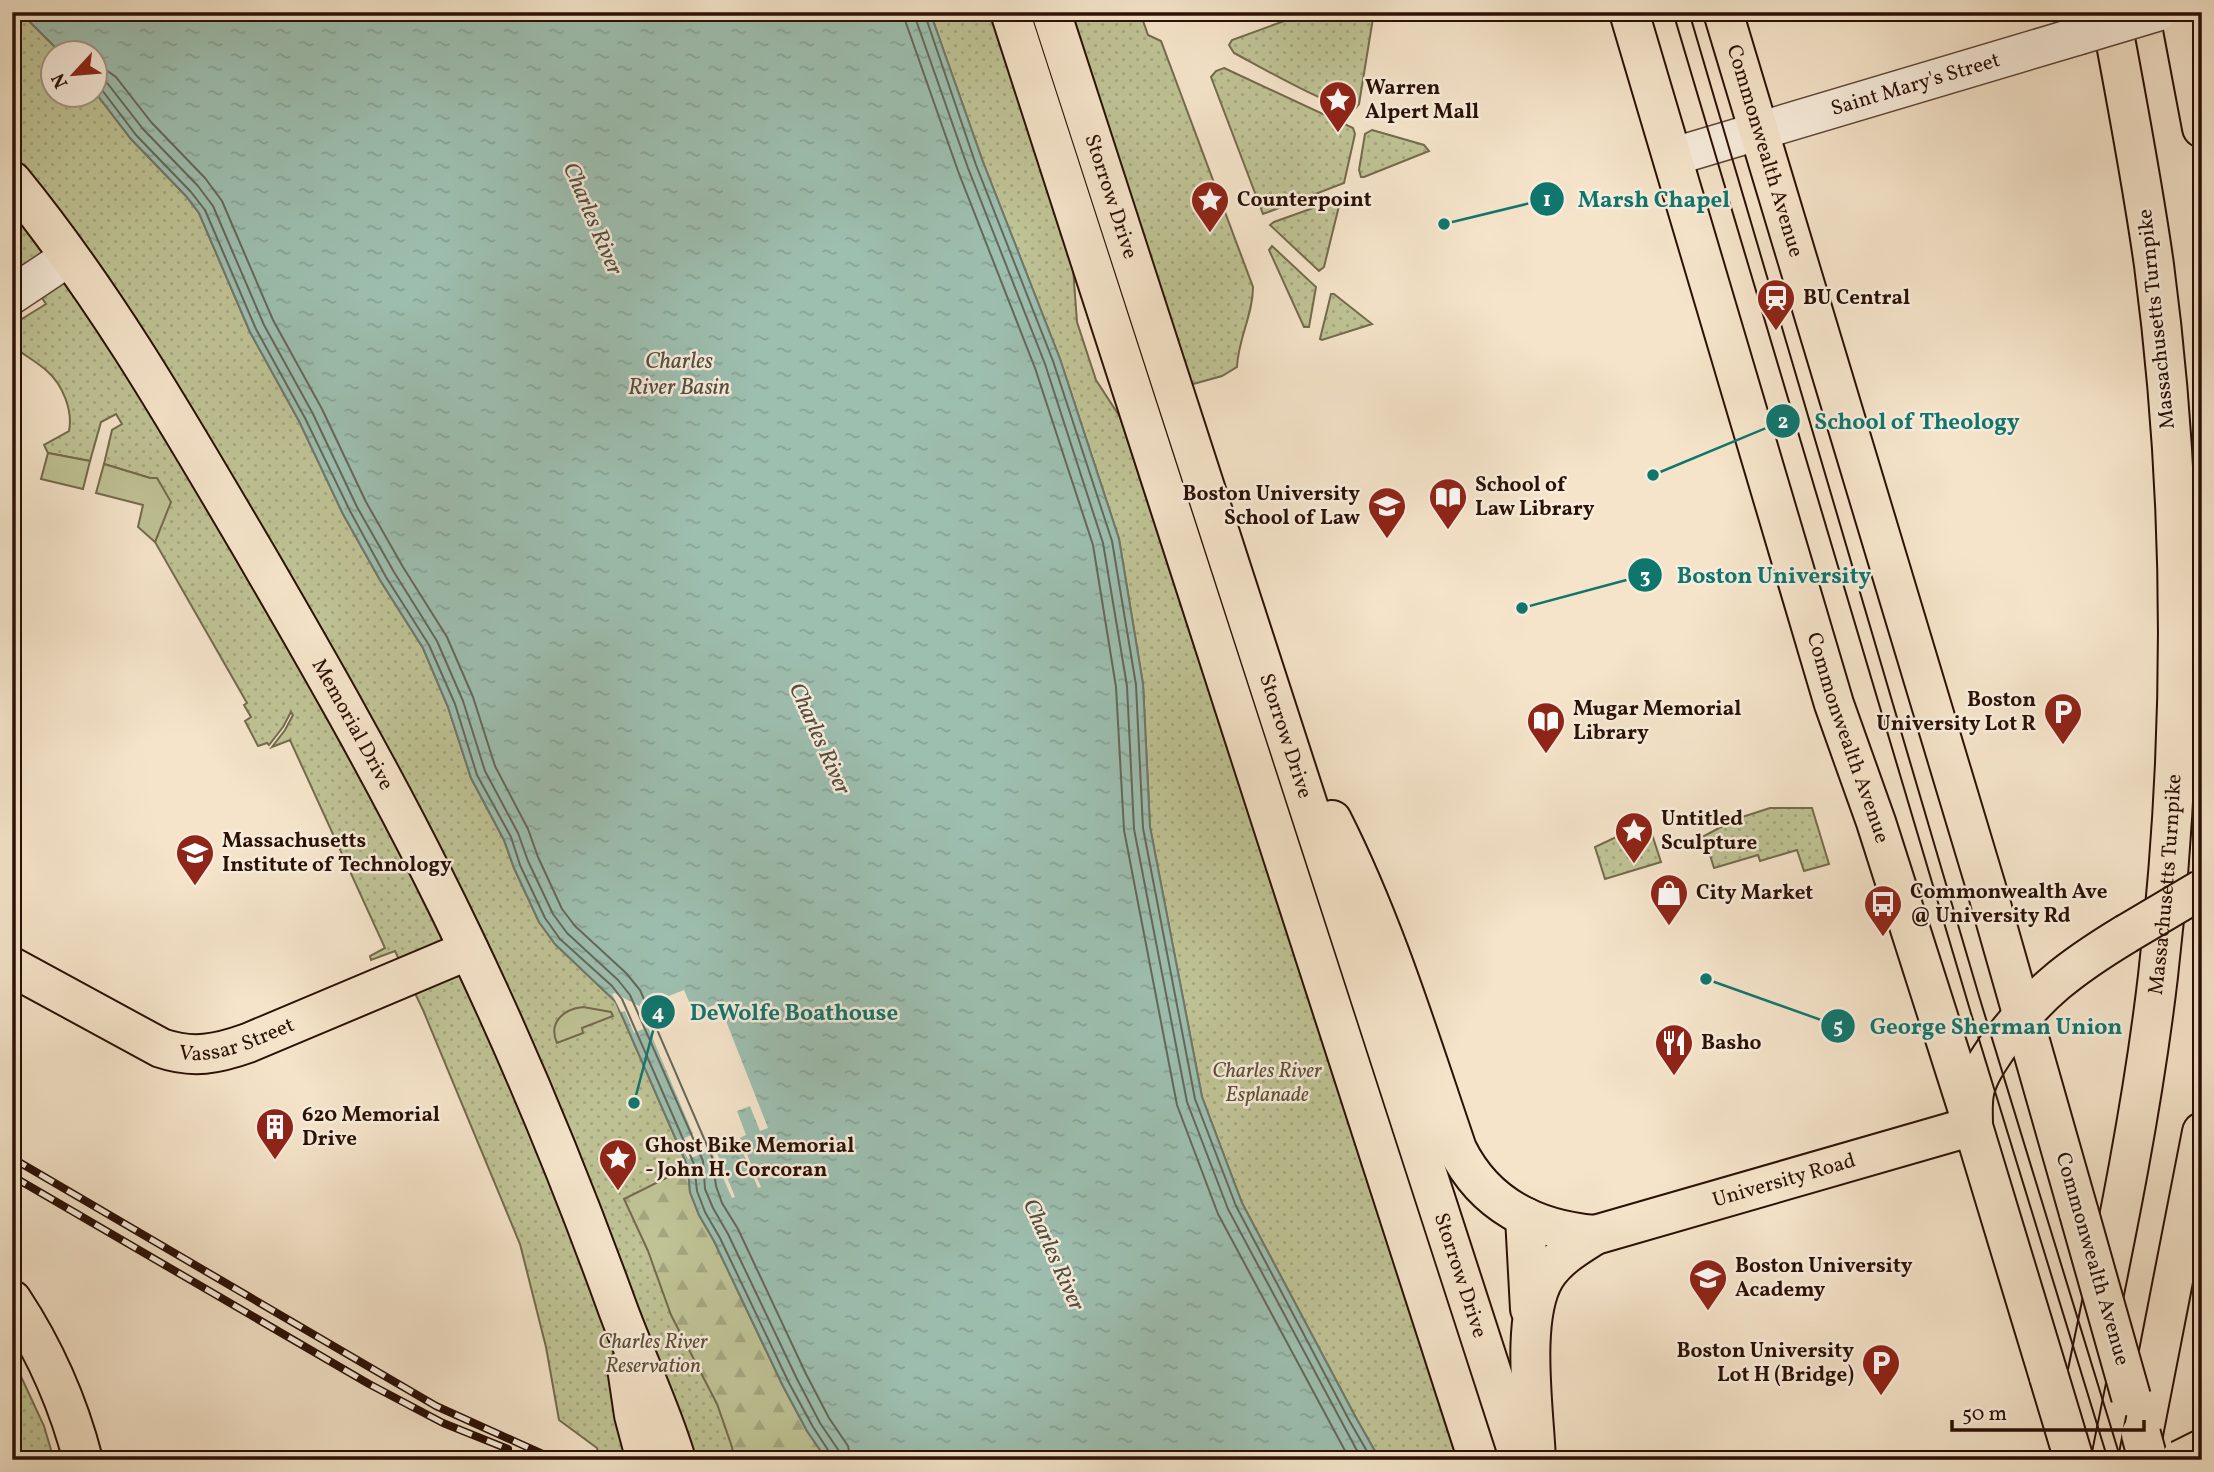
<svg xmlns="http://www.w3.org/2000/svg" width="2214" height="1472" viewBox="0 0 2214 1472" font-family="Vollkorn,serif">
<style>
.grass{fill:url(#grass-dots);stroke:#746a4d;stroke-width:2}
.forest{fill:url(#forest-firs);stroke:#746a4d;stroke-width:2}
.garden{fill:#bfc395;stroke:#746a4d;stroke-width:2}
.water{fill:url(#water-ripples);stroke:#6f796c;stroke-width:2}
.pier{fill:#f5e4ca}
.lines{fill:none;stroke-linecap:round;stroke-linejoin:round}
.shore{stroke:#64685a;stroke-width:2}
.minor-casing{stroke:#5d4536;stroke-width:40}
.major-casing{stroke:#2a1005;stroke-width:42}
.highway-casing{stroke:#2a1005;stroke-width:42}
.minor{stroke:#f8eddd;stroke-width:37}
.major{stroke:#f5e4ca;stroke-width:38}
.highway{stroke:#f5e4ca;stroke-width:38}
.tram{stroke:#2a1005;stroke-width:2}
.rail-casing{stroke:#2a1005;stroke-width:8}
.rail{stroke:#f8eddd;stroke-width:5;stroke-dasharray:16;stroke-linecap:butt}
.minor-bridge-casing{stroke:#5d4536;stroke-width:40;stroke-linecap:butt}
.major-bridge-casing{stroke:#2a1005;stroke-width:42;stroke-linecap:butt}
.highway-bridge-casing{stroke:#2a1005;stroke-width:42;stroke-linecap:butt}
.minor-bridge{stroke:#f8eddd;stroke-width:37}
.major-bridge{stroke:#f5e4ca;stroke-width:38}
.highway-bridge{stroke:#f5e4ca;stroke-width:38}
.labels{text-anchor:middle;dominant-baseline:central;stroke-width:5;stroke-linejoin:round;paint-order:stroke}
.street-label{font-size:21px;fill:#2a1005;stroke:#f8eddd}
.poi-label{font-size:21px;font-weight:bold;fill:#2a1005;stroke:#f8eddd;text-anchor:start}
.park-label{font-size:21px;font-style:italic;fill:#5e4f37;stroke:#f8eddd}
.water-label{font-size:23px;font-style:italic;fill:#524d41;stroke:#f8eddd}
.leader{fill:none;stroke:#0f766e;stroke-width:2.5}
.callout-dot{fill:#0f766e;stroke:#f8eddd;stroke-width:2.5}
.mark-label{font-size:21px;text-anchor:middle;font-weight:bold;fill:#fff}
.callout-label{font-size:23px;text-anchor:middle;font-weight:bold;fill:#0f766e;stroke:#f8eddd;stroke-width:5;stroke-linejoin:round;paint-order:stroke}
</style>
<defs>
<pattern id="grass-dots" width="8" height="8" patternUnits="userSpaceOnUse" patternTransform="scale(1.75)"><rect width="8" height="8" fill="#bfc395"/><path d="M2 2h.1M6 6h.1" fill="none" stroke="#a4a67f" stroke-width="1.8" stroke-linecap="round"/></pattern>
<pattern id="forest-firs" width="22" height="20" patternUnits="userSpaceOnUse" patternTransform="scale(1.75)"><rect width="22" height="20" fill="#bfc395"/><path d="M5 1l3.5 6h-7zM16 11l3.5 6h-7z" fill="#a4a67f"/></pattern>
<pattern id="water-ripples" width="26" height="14" patternUnits="userSpaceOnUse" patternTransform="scale(1.75)"><rect width="26" height="14" fill="#9dbfb0"/><path d="M2 4q2-2 4 0t4 0M15 11q2-2 4 0t4 0" fill="none" stroke="#87a396"/></pattern>
</defs>
<rect width="100%" height="100%" fill="#f5e4ca"/>
<filter id="stains"><feTurbulence type="fractalNoise" baseFrequency=".00286" numOctaves="4"/><feColorMatrix values="0 0 0 0 .2 0 0 0 0 .09 0 0 0 0 .02 0 0 0 .5 -.17"/></filter>
<radialGradient id="worn" r=".72"><stop offset=".6" stop-color="#630" stop-opacity="0"/><stop offset="1" stop-color="#630" stop-opacity=".3"/></radialGradient>
<path class="grass" d="M12 12H20L60 52H52V94H94L95 92 131 139 186 196 199 213 250 332 299 421 343 514 380 580 423 648 448 707 471 778 504 840 514 868 539 922 555 944 616 1002 688 1167 690 1192 783 1386 822 1455 827 1460H600L597 1448 559 1420 546 1347 520 1244 423 1010 395 951 371 960 370 956 385 948 290 740 272 747 285 730 293 715 291 712 283 727 269 745 267 743 258 746 245 721 251 717 244 705 247 703 155 542 170 502 156 478H150L104 464 112 430 122 424 116 414 101 422 90 461 48 453 44 445 69 431C73 411 63 385 47 371 36 361 23 355 12 345V325L46 304 18 263 12 267Z
M930 12H993L1073 268 1077 322 1096 380 1120 417 1458 1460H1380L1355 1416 1242 1203 1202 1097 1150 827 1143 684 1119 539 1060 359 983 162Z
M1066 12H1140L1148 35 1161 41 1253 287C1253 315 1238 339 1237 367L1222 376 1186 386Z
M1309 12H1374L1359 104 1355 109C1333 109 1257 65 1234 53L1229 45 1232 40Z
M1224 68 1353 128 1355 134 1344 183 1263 214 1211 77 1216 71Z
M1372 130 1424 145 1429 151 1364 177H1361L1359 170 1365 134Z
M1338 199 1339 206 1324 267 1319 271 1270 225 1274 222Z
M1272 246 1316 287 1309 327H1304L1269 250Z
M1331 294H1334L1372 324 1322 340 1320 339Z
M1770 808H1812L1829 864 1804 871 1797 850 1760 861 1758 855 1714 868 1704 836 1736 819Z
M1648 822 1661 862 1605 879 1595 847Z
M12 1357 44 1426 54 1460H12Z"/>
<path class="forest" d="M688 1167 690 1192 699 1215 714 1241 783 1386 807 1431 827 1460H734L732 1447 717 1404 671 1315 648 1251 624 1199Z"/>
<path class="garden" d="M48 453 90 461 83 489 41 479Z
M104 464 150 478H157L171 502 155 542 138 527 143 505 96 493Z
M583 1007 611 1012 613 1016 582 1028 583 1033 557 1043C548 1023 563 1009 583 1007Z"/>
<path class="water" d="M20 12H930L983 162 1060 359 1119 539 1143 684 1150 827 1202 1097 1242 1203 1355 1416 1380 1460H827L807 1431 783 1386 714 1241 699 1215 690 1192 688 1167 616 1002 555 944 539 922 514 868 504 840 471 778 448 707 423 648 380 580 343 514 299 421 250 332 199 213 186 196 131 139 95 92 94 52H60Z"/>
<path class="pier" d="M684 990 694 1013 719 1003 768 1128 760 1131 750 1106 737 1111 746 1135 740 1138 761 1187 758 1188 737 1139 715 1148 735 1197 732 1198 711 1150 688 1159 679 1141 693 1134 648 1027 634 1033 625 1011 621 1012 612 994 615 993 641 1007Z"/>
<g class="lines">
<path class="shore" d="M904 12 906 23 958 171 1035 368 1093 545 1116 687 1124 830 1177 1105 1218 1214 1350 1460
M915 12 916 20 968 168 1045 364 1103 543 1127 686 1134 829 1187 1102 1228 1209 1362 1460
M924 12 976 165 1053 361 1112 541 1136 685 1143 828 1195 1099 1236 1206 1349 1420 1372 1460
M94 68 106 70 116 77 151 122 205 178 222 201 273 320 322 409 366 502 403 567 447 637 473 697 495 766 528 829 538 857 562 909 575 926 626 973 640 990 712 1157 716 1186 722 1203 738 1229 806 1374 829 1418 848 1446 851 1460
M94 79 102 80 108 84 143 129 198 186 213 206 264 325 313 414 357 507 394 572 437 641 463 701 485 771 518 833 528 861 553 914 567 933 618 980 630 995 703 1161 705 1189 713 1208 728 1234 797 1379 820 1423 839 1451 840 1460
M94 87 102 90 136 135 191 192 205 210 256 329 305 418 350 511 386 577 429 645 455 704 477 775 511 837 520 865 545 918 560 939 612 986 622 999 694 1164 697 1191 705 1212 720 1238 789 1383 813 1427 830 1453 831 1460"/>
<defs>
<g id="minor">
<path id="s1" d="M1672 157 2078 36"/>
<path d="M12 295 69 257"/>
</g>
<g id="major">
<path id="s2" d="M1629 12 1834 704 1876 822 1973 1126"/>
<path id="s3" d="M1723 12 1986 887 2079 1213"/>
<path id="s4" d="M12 967 161 1048C193 1059 217 1054 248 1043L469 950"/>
<path d="M12 1300C45 1350 68 1402 83 1460"/>
</g>
<g id="highway">
<path d="M1010 12 1478 1460"/>
<path id="s5" d="M1051 12 1520 1460"/>
<path d="M2180 12 2202 128"/>
<path id="s6" d="M12 181C107 297 182 429 258 558 319 663 379 768 433 876 503 1015 563 1158 616 1304 635 1357 660 1406 676 1460"/>
<path d="M1332 820C1385 925 1419 1038 1457 1149 1484 1204 1535 1230 1595 1235"/>
<path d="M1525 1217 1530 1309"/>
<path d="M627 1368 634 1415 646 1460"/>
<path d="M2049 1377 1973 1126C1973 1115 1972 1104 1974 1093 1977 1076 1988 1061 1998 1046 2037 993 2070 968 2126 934"/>
<path id="s7" d="M1536 1460C1534 1410 1520 1319 1545 1277 1557 1258 1576 1247 1595 1235L1973 1126"/>
<path id="s8" d="M2070 1460C2102 1299 2139 1139 2158 976 2185 741 2185 500 2154 265 2142 181 2126 96 2110 12"/>
<path d="M2138 1460 2202 1132"/>
</g>
</defs>
<use href="#minor" class="minor-casing"/>
<use href="#major" class="major-casing"/>
<use href="#highway" class="highway-casing"/>
<use href="#minor" class="minor"/>
<use href="#major" class="major"/>
<use href="#highway" class="highway"/>
<path class="tram" d="M1673 12 1970 1010 2108 1460
M1689 12 1979 996 2121 1460"/>
<defs>
<path id="rail" d="M12 1158 436 1406 556 1460
M12 1176 369 1384 443 1423 508 1449
M2198 1460 2202 1436"/>
</defs>
<use href="#rail" class="rail-casing"/>
<use href="#rail" class="rail"/>
<defs>
<path id="minor-bridge" d="M2078 36 2158 12"/>
<path id="major-bridge" d="M2079 1213 2131 1397
M2141 1434 2148 1460"/>
<path id="highway-bridge" d="M2126 934 2202 889
M2049 1377 2074 1460
M2180 1460 2202 1449"/>
</defs>
<use href="#minor-bridge" class="minor-bridge-casing"/>
<use href="#major-bridge" class="major-bridge-casing"/>
<use href="#highway-bridge" class="highway-bridge-casing"/>
<use href="#minor-bridge" class="minor-bridge"/>
<use href="#major-bridge" class="major-bridge"/>
<use href="#highway-bridge" class="highway-bridge"/>
</g>
<defs>
<symbol id="sight-pin" viewBox="-11 -11 22 30"><path d="M0 17L-7.5 6A9.5 9.5 0 1 1 7.5 6Z" fill="#8f2418" stroke="#f8eddd"/><path d="M0-6L1.8-2.2L6-1.7L2.9 1.2L3.7 5.4L0 3.3L-3.7 5.4L-2.9 1.2L-6-1.7L-1.8-2.2Z" fill="#fff"/></symbol>
<symbol id="station-pin" viewBox="-11 -11 22 30"><path d="M0 17L-7.5 6A9.5 9.5 0 1 1 7.5 6Z" fill="#8f2418" stroke="#f8eddd"/><path d="M-3-6H3Q5-6 5-4V2Q5 4 3 4L4.5 6H3L1.5 4h-3L-3 6H-4.5L-3 4Q-5 4-5 2V-4Q-5-6-3-6ZM-3.5-4v3h7v-3ZM-3.5 1v1.5H-2V1ZM2 1v1.5H3.5V1Z" fill="#fff"/></symbol>
<symbol id="library-pin" viewBox="-11 -11 22 30"><path d="M0 17L-7.5 6A9.5 9.5 0 1 1 7.5 6Z" fill="#8f2418" stroke="#f8eddd"/><path d="M-6-4Q-3-5.5-.7-3.5V5Q-3 3-6 4ZM6-4Q3-5.5 .7-3.5V5Q3 3 6 4Z" fill="#fff"/></symbol>
<symbol id="school-pin" viewBox="-11 -11 22 30"><path d="M0 17L-7.5 6A9.5 9.5 0 1 1 7.5 6Z" fill="#8f2418" stroke="#f8eddd"/><path d="M0-5L7-2L0 1L-7-2ZM-4 1L0 2.5L4 1V4Q0 6-4 4Z" fill="#fff"/></symbol>
<symbol id="parking-pin" viewBox="-11 -11 22 30"><path d="M0 17L-7.5 6A9.5 9.5 0 1 1 7.5 6Z" fill="#8f2418" stroke="#f8eddd"/><path d="M-3.5-5.5H1a3.5 3.5 0 0 1 0 7H-1V5.5H-3.5ZM-1-3.4V-.6H.8a1.4 1.4 0 0 0 0-2.8Z" fill="#fff"/></symbol>
<symbol id="university-pin" viewBox="-11 -11 22 30"><path d="M0 17L-7.5 6A9.5 9.5 0 1 1 7.5 6Z" fill="#8f2418" stroke="#f8eddd"/><path d="M0-5L7-2L0 1L-7-2ZM-4 1L0 2.5L4 1V4Q0 6-4 4Z" fill="#fff"/></symbol>
<symbol id="shop-pin" viewBox="-11 -11 22 30"><path d="M0 17L-7.5 6A9.5 9.5 0 1 1 7.5 6Z" fill="#8f2418" stroke="#f8eddd"/><path d="M-5-2.5h2.3a2.7 3.5 0 0 1 5.4 0H5L5.5 6h-11ZM-1.5-2.5h3a1.5 2.3 0 0 0-3 0Z" fill="#fff"/></symbol>
<symbol id="bus-pin" viewBox="-11 -11 22 30"><path d="M0 17L-7.5 6A9.5 9.5 0 1 1 7.5 6Z" fill="#8f2418" stroke="#f8eddd"/><path d="M-5-6H5V4H4V6H2V4H-2V6H-4V4H-5ZM-3.5-4V0h7V-4ZM-3.5 1.2v1.5H-2V1.2ZM2 1.2v1.5H3.5V1.2Z" fill="#fff"/></symbol>
<symbol id="restaurant-pin" viewBox="-11 -11 22 30"><path d="M0 17L-7.5 6A9.5 9.5 0 1 1 7.5 6Z" fill="#8f2418" stroke="#f8eddd"/><path d="M-5-6h1v4h1v-4h1v4h1v-4h1v5L-1.5 .5V6h-2V.5L-5-1ZM5-6V6H3V1.5H1.5Q1.5-4 5-6Z" fill="#fff"/></symbol>
<symbol id="building-pin" viewBox="-11 -11 22 30"><path d="M0 17L-7.5 6A9.5 9.5 0 1 1 7.5 6Z" fill="#8f2418" stroke="#f8eddd"/><path d="M-4-6H4V6H1V3H-1V6H-4ZM-2.5-4.3h1.7v1.8h-1.7ZM.8-4.3h1.7v1.8H.8ZM-2.5-1h1.7V.8h-1.7ZM.8-1h1.7V.8H.8Z" fill="#fff"/></symbol>
</defs>
<g fill-rule="evenodd">
<use href="#sight-pin" x="1316" y="78" width="44" height="60"/>
<use href="#sight-pin" x="1188" y="178" width="44" height="60"/>
<use href="#station-pin" x="1754" y="276" width="44" height="60"/>
<use href="#library-pin" x="1426" y="475" width="44" height="60"/>
<use href="#school-pin" x="1365" y="484" width="44" height="60"/>
<use href="#parking-pin" x="2041" y="690" width="44" height="60"/>
<use href="#library-pin" x="1524" y="699" width="44" height="60"/>
<use href="#sight-pin" x="1612" y="809" width="44" height="60"/>
<use href="#university-pin" x="173" y="831" width="44" height="60"/>
<use href="#shop-pin" x="1647" y="871" width="44" height="60"/>
<use href="#bus-pin" x="1861" y="882" width="44" height="60"/>
<use href="#restaurant-pin" x="1652" y="1021" width="44" height="60"/>
<use href="#building-pin" x="253" y="1105" width="44" height="60"/>
<use href="#sight-pin" x="596" y="1136" width="44" height="60"/>
<use href="#school-pin" x="1686" y="1256" width="44" height="60"/>
<use href="#parking-pin" x="1859" y="1341" width="44" height="60"/>
</g>
<g class="labels">
<g class="street-label">
<text stroke="none"><textPath href="#s1" startOffset="254">Saint Mary's Street</textPath></text>
<text stroke="none"><textPath href="#s3" startOffset="145">Commonwealth Avenue</textPath></text>
<text stroke="none"><textPath href="#s5" startOffset="194">Storrow Drive</textPath></text>
<text transform="translate(2157 319) rotate(-96)">Massachusetts Turnpike</text>
<text stroke="none"><textPath href="#s6" startOffset="642">Memorial Drive</textPath></text>
<text stroke="none"><textPath href="#s5" startOffset="761">Storrow Drive</textPath></text>
<text stroke="none"><textPath href="#s2" startOffset="758">Commonwealth Avenue</textPath></text>
<text stroke="none"><textPath href="#s8" startOffset="584">Massachusetts Turnpike</textPath></text>
<text stroke="none"><textPath href="#s4" startOffset="248">Vassar Street</textPath></text>
<text stroke="none"><textPath href="#s7" startOffset="448">University Road</textPath></text>
<text transform="translate(2092 1259) rotate(74)">Commonwealth Avenue</text>
<text stroke="none"><textPath href="#s5" startOffset="1328">Storrow Drive</textPath></text>
</g>
<g class="poi-label">
<text x="1365" y="88">Warren<tspan x="1365" dy="24">Alpert Mall</tspan></text>
<text x="1237" y="200">Counterpoint</text>
<text x="1803" y="298">BU Central</text>
<text x="1475" y="485">School of<tspan x="1475" dy="24">Law Library</tspan></text>
<text x="1360" y="494" text-anchor="end">Boston University<tspan x="1360" dy="24">School of Law</tspan></text>
<text x="2036" y="700" text-anchor="end">Boston<tspan x="2036" dy="24">University Lot R</tspan></text>
<text x="1573" y="709">Mugar Memorial<tspan x="1573" dy="24">Library</tspan></text>
<text x="1661" y="819">Untitled<tspan x="1661" dy="24">Sculpture</tspan></text>
<text x="222" y="841">Massachusetts<tspan x="222" dy="24">Institute of Technology</tspan></text>
<text x="1910" y="892">Commonwealth Ave<tspan x="1910" dy="24">@ University Rd</tspan></text>
<text x="1696" y="893">City Market</text>
<text x="1701" y="1043">Basho</text>
<text x="302" y="1115">620 Memorial<tspan x="302" dy="24">Drive</tspan></text>
<text x="645" y="1146">Ghost Bike Memorial<tspan x="645" dy="24">- John H. Corcoran</tspan></text>
<text x="1735" y="1266">Boston University<tspan x="1735" dy="24">Academy</tspan></text>
<text x="1854" y="1351" text-anchor="end">Boston University<tspan x="1854" dy="24">Lot H (Bridge)</tspan></text>
</g>
<g class="park-label">
<text x="1267" y="1071">Charles River<tspan x="1267" dy="24">Esplanade</tspan></text>
<text x="653" y="1342">Charles River<tspan x="653" dy="24">Reservation</tspan></text>
</g>
<g class="water-label">
<text transform="translate(592 219) rotate(67)">Charles River</text>
<text x="679" y="362">Charles<tspan x="679" dy="26">River Basin</tspan></text>
<text transform="translate(819 739) rotate(66)">Charles River</text>
<text transform="translate(1053 1255) rotate(66)">Charles River</text>
</g>
</g>
<path class="leader" d="M1444 224L1547 199M1653 475L1783 421M1522 608L1645 575M634 1103L658 1012M1706 979L1838 1026"/>
<g class="callout-dot">
<circle cx="1444" cy="224" r="7"/>
<circle cx="1653" cy="475" r="7"/>
<circle cx="1522" cy="608" r="7"/>
<circle cx="634" cy="1103" r="7"/>
<circle cx="1706" cy="979" r="7"/>
<circle cx="1547" cy="199" r="18"/>
<circle cx="1783" cy="421" r="18"/>
<circle cx="1645" cy="575" r="18"/>
<circle cx="658" cy="1012" r="18"/>
<circle cx="1838" cy="1026" r="18"/>
</g>
<g class="mark-label">
<text x="1547" y="206">1</text>
<text x="1783" y="428">2</text>
<text x="1645" y="583">3</text>
<text x="658" y="1019">4</text>
<text x="1838" y="1033">5</text>
</g>
<g class="callout-label">
<text x="1654" y="207">Marsh Chapel</text>
<text x="1917" y="429">School of Theology</text>
<text x="1774" y="583">Boston University</text>
<text x="794" y="1020">DeWolfe Boathouse</text>
<text x="1996" y="1034">George Sherman Union</text>
</g>
<rect width="2214" height="1472" fill="none" stroke="#f5e4ca" stroke-width="42"/>
<rect x="14" y="14" width="2186" height="1444" fill="none" stroke="#2a1005" stroke-width="3.5"/>
<rect x="21" y="21" width="2172" height="1430" fill="none" stroke="#2a1005" stroke-width="2"/>
<g transform="translate(74 74) rotate(244)"><circle r="33" fill="#f8eddd" stroke="#a69587" stroke-width="2"/>
<path d="M0-5L12 26L0 18L-12 26Z" fill="#8f2418"/>
<text y="-10" font-size="19" font-weight="bold" text-anchor="middle" fill="#2a1005">N</text>
</g>
<path d="M1952 1420v10h192v-10" fill="none" stroke="#2a1005" stroke-width="3.5"/>
<text x="1962" y="1420" font-size="21" fill="#2a1005" stroke="#f8eddd" stroke-width="5" paint-order="stroke">50 m</text>
<rect width="100%" height="100%" filter="url(#stains)"/>
<rect width="100%" height="100%" fill="url(#worn)"/>
</svg>
